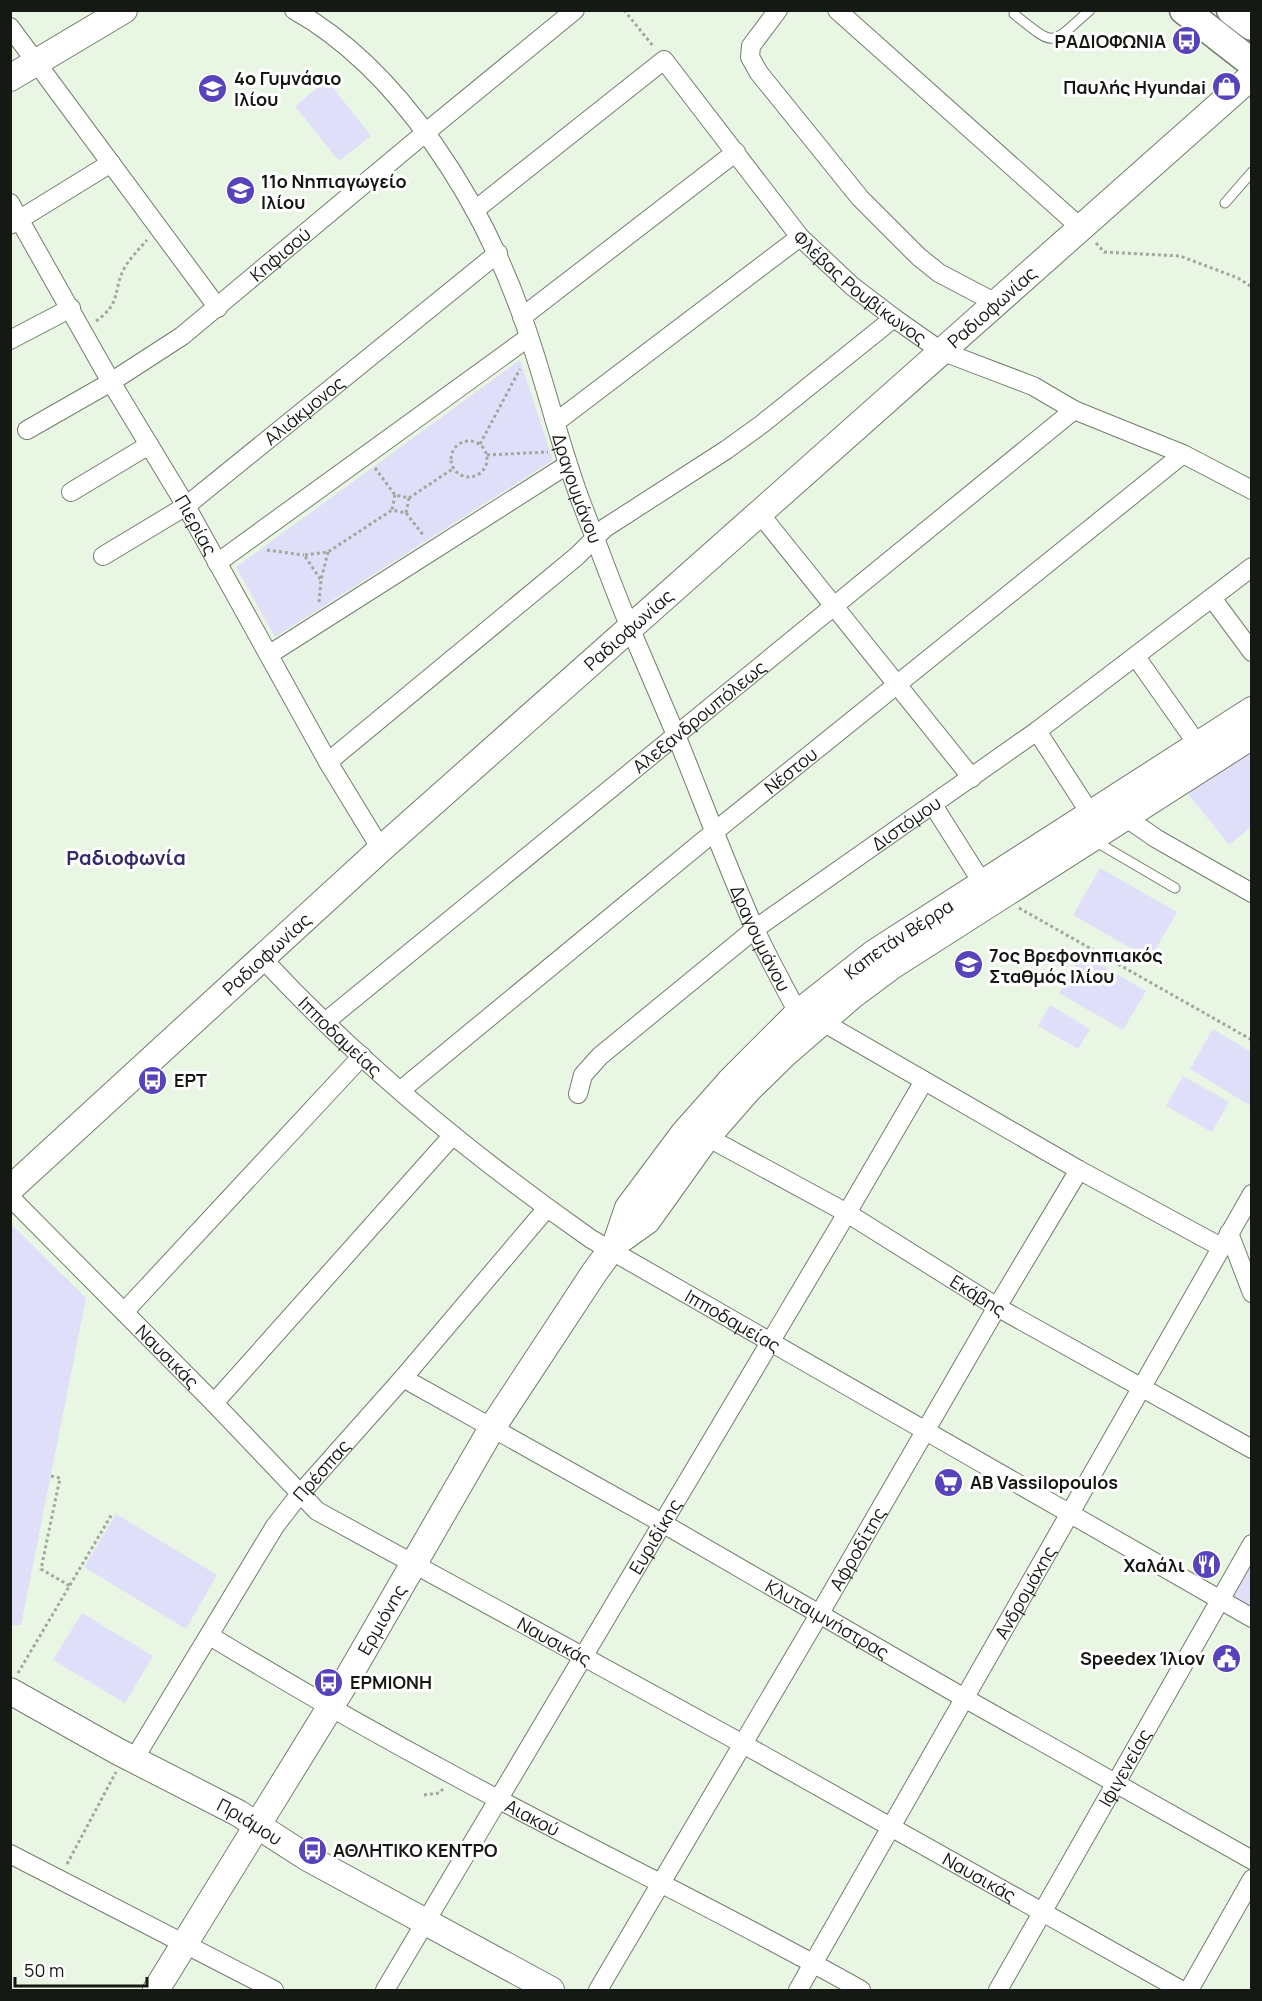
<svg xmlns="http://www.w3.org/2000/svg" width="1262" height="2001" viewBox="0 0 1262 2001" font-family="Manrope,sans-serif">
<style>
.green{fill:#dfdffa}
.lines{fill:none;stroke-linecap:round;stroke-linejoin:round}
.lane-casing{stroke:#727e6d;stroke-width:11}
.street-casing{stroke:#727e6d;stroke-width:20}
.secondary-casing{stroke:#727e6d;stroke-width:28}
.primary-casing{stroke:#727e6d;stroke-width:31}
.path{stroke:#a0a99b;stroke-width:3;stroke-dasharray:3 3;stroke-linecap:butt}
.lane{stroke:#fff;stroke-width:9}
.street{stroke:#fff;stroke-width:18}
.secondary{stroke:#fff;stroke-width:26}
.primary{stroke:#fff;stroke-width:28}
.labels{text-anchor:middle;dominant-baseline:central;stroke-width:6;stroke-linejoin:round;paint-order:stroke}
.poi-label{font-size:18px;font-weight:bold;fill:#151913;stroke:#fff;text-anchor:start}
.street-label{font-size:18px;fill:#151913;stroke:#fff}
.neighbourhood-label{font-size:20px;font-weight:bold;fill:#342c67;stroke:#fff}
</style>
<rect width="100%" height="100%" fill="#e9f6e3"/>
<path class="green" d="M327 80 371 136 339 161 295 106Z
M520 360 553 460 275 637 236 567Z
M1251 751V827L1229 845 1187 792Z
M1100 868 1177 912 1150 959 1073 915Z
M1082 954 1146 991 1123 1030 1059 993Z
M1050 1005 1090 1029 1078 1049 1038 1026Z
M1213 1029 1251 1052V1106L1190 1069Z
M1183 1076 1229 1102 1212 1132 1166 1106Z
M10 1223 86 1298 21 1625H11Z
M116 1514 217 1575 186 1629 84 1567Z
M1251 1562V1609L1235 1601 1234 1591Z
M82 1613 153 1656 125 1703 53 1660Z"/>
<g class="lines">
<defs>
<path id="lane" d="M1014 14C1057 48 1049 46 1090 10
M1225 203 1252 172
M1093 840 1175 888"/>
<g id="street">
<path id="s1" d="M294 10C401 70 482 203 522 316 545 379 559 445 583 507 599 548 614 590 631 630 646 665 661 700 676 735 702 799 726 864 754 927 767 956 783 984 798 1013"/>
<path d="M778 10 751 46 750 57 759 73 860 198 919 257 939 273 996 303"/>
<path d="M837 10 1081 228"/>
<path d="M10 27 218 308"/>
<path id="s2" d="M10 203 111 382 186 506 328 762 381 849"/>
<path id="s3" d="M475 210 664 60 800 237 852 286 894 318 941 351 1033 386 1074 410 1183 454 1252 490"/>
<path d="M12 224 111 163"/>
<path d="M522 317 736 152"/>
<path d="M10 340 71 308"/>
<path d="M556 422 800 237"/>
<path id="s4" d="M27 430 111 382 182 336 425 133 575 10"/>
<path d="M71 492 149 445"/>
<path d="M760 514 972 778"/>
<path id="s5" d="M103 556 186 506 498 253"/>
<path d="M217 563 529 337"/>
<path d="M1212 598 1252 652"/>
<path d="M270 654 567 465"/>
<path d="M1136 657 1198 745"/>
<path d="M1037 731 1090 813"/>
<path d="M328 762 577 556 605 528 726 450 762 424 894 318"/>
<path d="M933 805 983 884"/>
<path d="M1125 817 1157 839 1252 893"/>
<path id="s6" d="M262 958C359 1063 474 1157 591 1239L1252 1618"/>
<path d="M821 1021 1079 1170 1221 1247"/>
<path id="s7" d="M325 1022 1074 410"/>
<path id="s8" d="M401 1090 714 832 1183 454"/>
<path id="s9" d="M578 1094 583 1075 600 1056 755 929 1037 731 1252 567"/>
<path id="s10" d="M707 1137 847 1213 997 1307 1252 1449"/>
<path id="s11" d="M10 1189 14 1201 214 1403 317 1511 743 1744 1181 1990"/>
<path d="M1229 1233 1252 1293"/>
<path d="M124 1312 362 1056"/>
<path id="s12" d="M403 1378 662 1523 966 1699 1252 1860"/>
<path d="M214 1403 453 1135"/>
<path id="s13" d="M210 1636C289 1684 369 1730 451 1774 587 1848 727 1914 861 1990"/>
<path id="s14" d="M134 1759 275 1526 299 1495 403 1378 547 1208"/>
<path d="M10 1854 274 1990"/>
<path id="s15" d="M385 1990 847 1213 924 1081"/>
<path id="s16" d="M598 1990 820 1613 997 1307 1079 1170"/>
<path id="s17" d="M798 1990 1252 1194"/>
<path id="s18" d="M998 1990 1252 1544"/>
<path d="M1189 1990 1252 1879"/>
</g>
<g id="secondary">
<path d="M10 78 124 10"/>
<path id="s19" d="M10 1189 381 849 1252 76"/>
<path d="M616 1243 647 1221 707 1137 749 1089 785 1054 853 995 892 966 1252 736"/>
<path id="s20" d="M10 1691 117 1751 238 1813 308 1858 551 1990"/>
<path id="s21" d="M156 1990 342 1688 492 1428 594 1273 616 1243 628 1208 684 1133 730 1081 798 1013 874 953 1252 710"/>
</g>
<path id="primary" d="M1184 10 1252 63
M1231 10 1252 26"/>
</defs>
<use href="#lane" class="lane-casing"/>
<use href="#street" class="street-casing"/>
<use href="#secondary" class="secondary-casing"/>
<use href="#primary" class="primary-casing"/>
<path class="path" d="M624 10 653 46
M1096 243 1104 252 1180 256 1238 278 1252 287
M96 321C123 302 112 290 125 267 131 257 139 249 147 240
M451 459a18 18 0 1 1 36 0a18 18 0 1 1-36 0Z
M480 444 520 369
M487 455 548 452
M375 468 395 495 409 498 406 513 392 510 395 495
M409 498 454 468
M406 513 424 536
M267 550 304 555
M328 552 321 580 304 555 328 552 392 510
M319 602 321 580
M1019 908 1252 1040
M51 1476 60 1478 41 1569 70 1586
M18 1673 112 1514
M424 1795 439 1793 443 1789
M67 1864 116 1772"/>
<use href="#lane" class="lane"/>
<use href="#street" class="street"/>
<use href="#secondary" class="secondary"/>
<use href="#primary" class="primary"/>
</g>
<defs>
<symbol id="bus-disc" viewBox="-11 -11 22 22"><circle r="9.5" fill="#5843bb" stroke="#fff"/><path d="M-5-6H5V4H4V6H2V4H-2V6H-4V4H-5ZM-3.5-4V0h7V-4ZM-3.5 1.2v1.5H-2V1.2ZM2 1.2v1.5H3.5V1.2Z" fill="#fff"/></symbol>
<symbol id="shop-disc" viewBox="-11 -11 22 22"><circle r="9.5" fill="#5843bb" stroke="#fff"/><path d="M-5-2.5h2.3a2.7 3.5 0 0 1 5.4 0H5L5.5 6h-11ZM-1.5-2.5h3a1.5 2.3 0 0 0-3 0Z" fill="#fff"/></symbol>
<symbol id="school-disc" viewBox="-11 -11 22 22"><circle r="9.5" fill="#5843bb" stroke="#fff"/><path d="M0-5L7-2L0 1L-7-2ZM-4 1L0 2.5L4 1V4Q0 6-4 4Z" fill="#fff"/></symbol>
<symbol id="supermarket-disc" viewBox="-11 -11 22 22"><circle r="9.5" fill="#5843bb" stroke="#fff"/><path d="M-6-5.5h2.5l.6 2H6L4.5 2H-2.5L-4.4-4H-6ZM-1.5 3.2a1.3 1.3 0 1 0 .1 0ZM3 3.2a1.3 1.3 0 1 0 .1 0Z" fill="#fff"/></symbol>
<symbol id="restaurant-disc" viewBox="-11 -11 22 22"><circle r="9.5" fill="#5843bb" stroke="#fff"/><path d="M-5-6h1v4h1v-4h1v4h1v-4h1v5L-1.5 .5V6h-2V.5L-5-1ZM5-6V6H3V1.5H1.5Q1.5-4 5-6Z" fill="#fff"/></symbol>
<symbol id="civic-disc" viewBox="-11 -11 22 22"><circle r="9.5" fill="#5843bb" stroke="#fff"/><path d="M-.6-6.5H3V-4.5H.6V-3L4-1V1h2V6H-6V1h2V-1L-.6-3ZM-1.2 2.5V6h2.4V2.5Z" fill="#fff"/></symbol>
</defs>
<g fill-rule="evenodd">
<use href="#bus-disc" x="1170" y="24" width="33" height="33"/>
<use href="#shop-disc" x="1210" y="70" width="33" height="33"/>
<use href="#school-disc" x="196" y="72" width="33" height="33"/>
<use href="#school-disc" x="224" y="174" width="33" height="33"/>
<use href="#school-disc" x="952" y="948" width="33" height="33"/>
<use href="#bus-disc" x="136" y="1064" width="33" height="33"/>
<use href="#supermarket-disc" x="932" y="1466" width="33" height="33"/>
<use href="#restaurant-disc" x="1190" y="1548" width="33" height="33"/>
<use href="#civic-disc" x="1210" y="1642" width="33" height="33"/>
<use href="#bus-disc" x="312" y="1666" width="33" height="33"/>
<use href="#bus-disc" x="296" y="1834" width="33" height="33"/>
</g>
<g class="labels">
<g class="poi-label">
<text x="1166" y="41" text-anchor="end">ΡΑΔΙΟΦΩΝΙΑ</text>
<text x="234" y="78">4ο Γυμνάσιο<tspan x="234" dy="21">Ιλίου</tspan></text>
<text x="1206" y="87" text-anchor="end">Παυλής Hyundai</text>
<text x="261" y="181">11ο Νηπιαγωγείο<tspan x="261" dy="21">Ιλίου</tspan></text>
<text x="989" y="955">7ος Βρεφονηπιακός<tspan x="989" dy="21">Σταθμός Ιλίου</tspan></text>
<text x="174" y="1080">ΕΡΤ</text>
<text x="970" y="1482">AB Vassilopoulos</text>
<text x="1185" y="1565" text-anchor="end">Χαλάλι</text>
<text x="1205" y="1658" text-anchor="end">Speedex Ίλιον</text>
<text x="350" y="1682">ΕΡΜΙΟΝΗ</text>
<text x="333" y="1850">ΑΘΛΗΤΙΚΟ ΚΕΝΤΡΟ</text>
</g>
<g class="street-label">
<text stroke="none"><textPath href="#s4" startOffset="309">Κηφισού</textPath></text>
<text stroke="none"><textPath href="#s3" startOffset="543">Φλέβας Ρουβίκωνος</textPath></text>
<text stroke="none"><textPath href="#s19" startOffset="1320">Ραδιοφωνίας</textPath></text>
<text stroke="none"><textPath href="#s5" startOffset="249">Αλιάκμονος</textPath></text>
<text stroke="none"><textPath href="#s1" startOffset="570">Δραγουμάνου</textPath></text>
<text stroke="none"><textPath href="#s2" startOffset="372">Πιερίας</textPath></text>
<text stroke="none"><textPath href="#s19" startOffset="834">Ραδιοφωνίας</textPath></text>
<text stroke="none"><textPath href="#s7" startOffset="483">Αλεξανδρουπόλεως</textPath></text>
<text stroke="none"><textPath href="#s8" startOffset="504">Νέστου</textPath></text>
<text stroke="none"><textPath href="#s9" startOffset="430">Διστόμου</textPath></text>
<text stroke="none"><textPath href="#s1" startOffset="1056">Δραγουμάνου</textPath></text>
<text stroke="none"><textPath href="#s21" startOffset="1299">Καπετάν Βέρρα</textPath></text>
<text stroke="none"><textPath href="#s19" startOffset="348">Ραδιοφωνίας</textPath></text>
<text stroke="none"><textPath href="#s6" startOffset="111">Ιπποδαμείας</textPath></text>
<text stroke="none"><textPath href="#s10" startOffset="314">Εκάβης</textPath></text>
<text stroke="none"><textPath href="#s6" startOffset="597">Ιπποδαμείας</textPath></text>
<text stroke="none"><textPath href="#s11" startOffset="231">Ναυσικάς</textPath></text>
<text stroke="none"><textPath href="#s14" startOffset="345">Πρέσπας</textPath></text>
<text stroke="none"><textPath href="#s15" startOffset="528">Ευριδίκης</textPath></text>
<text stroke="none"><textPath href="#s16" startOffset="512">Αφροδίτης</textPath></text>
<text stroke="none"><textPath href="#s17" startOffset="458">Ανδρομάχης</textPath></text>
<text stroke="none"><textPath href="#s12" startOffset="488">Κλυταιμνήστρας</textPath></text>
<text stroke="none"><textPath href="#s21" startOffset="434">Ερμιόνης</textPath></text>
<text stroke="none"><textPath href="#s11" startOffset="717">Ναυσικάς</textPath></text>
<text stroke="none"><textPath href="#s18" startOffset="256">Ιφιγενείας</textPath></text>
<text stroke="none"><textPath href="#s13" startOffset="370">Αιακού</textPath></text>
<text stroke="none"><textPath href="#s20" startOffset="273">Πριάμου</textPath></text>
<text stroke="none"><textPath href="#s11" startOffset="1203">Ναυσικάς</textPath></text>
</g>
<g class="neighbourhood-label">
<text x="126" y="857">Ραδιοφωνία</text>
</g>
</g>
<rect width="1262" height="2001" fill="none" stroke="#151913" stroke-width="24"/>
<path d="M15 1977v9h132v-9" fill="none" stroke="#151913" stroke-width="3"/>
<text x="24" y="1977" font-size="18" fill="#151913" stroke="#ffffff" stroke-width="4.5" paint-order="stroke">50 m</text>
</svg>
